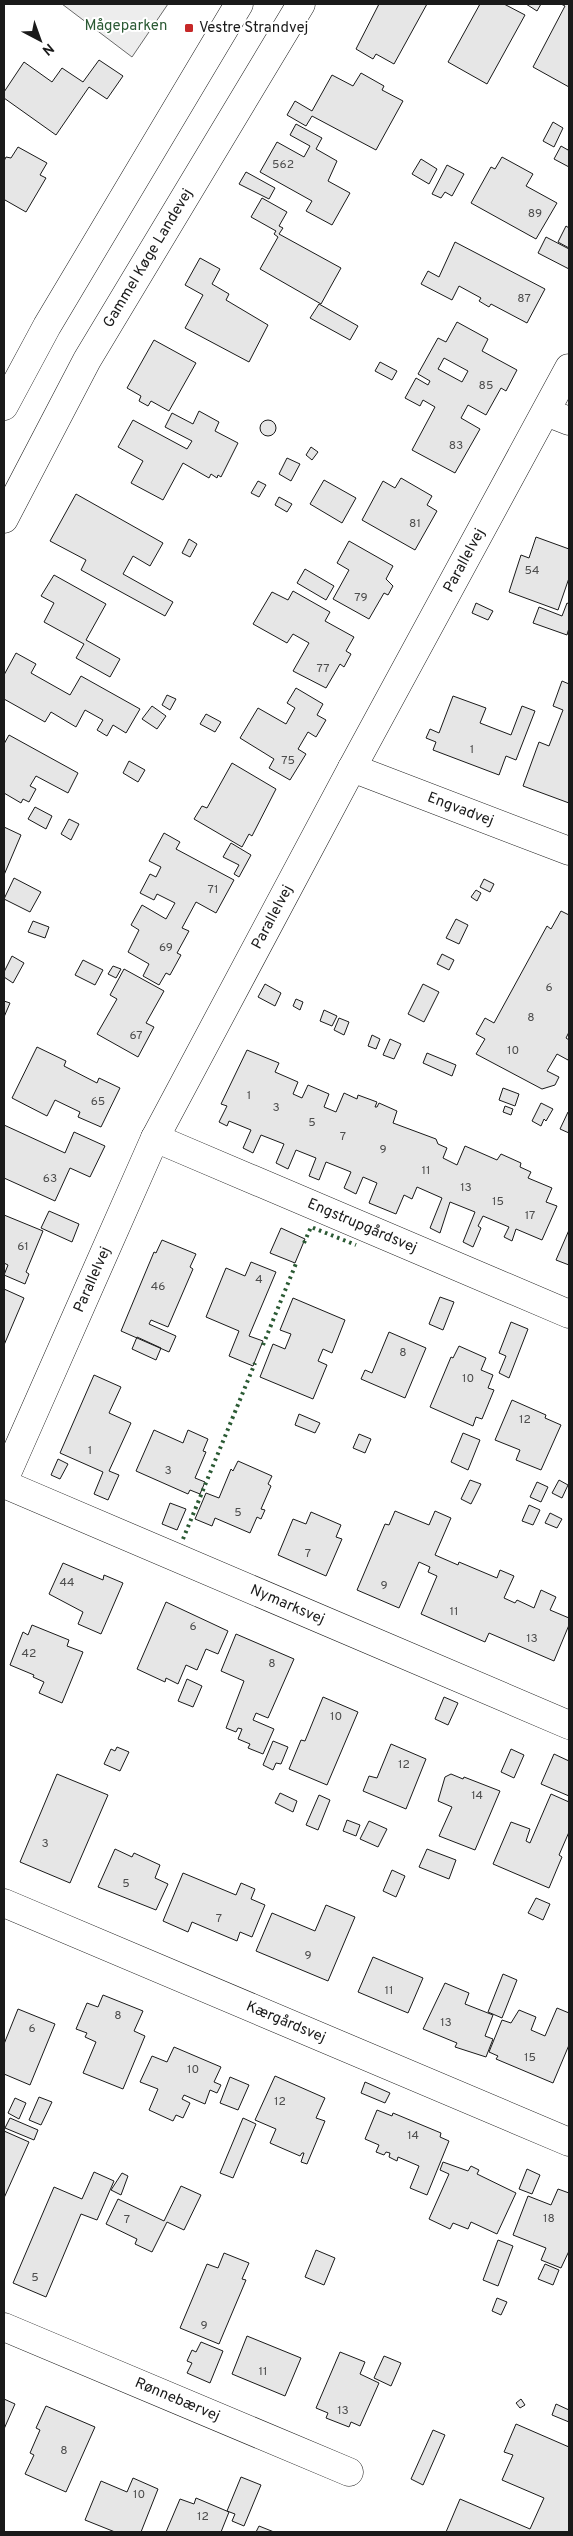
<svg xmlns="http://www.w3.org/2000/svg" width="573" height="2536" viewBox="0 0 573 2536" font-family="Overpass,sans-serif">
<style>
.built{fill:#ededed;stroke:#6a6a6a}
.building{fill:#e6e6e6;stroke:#1a1a1a;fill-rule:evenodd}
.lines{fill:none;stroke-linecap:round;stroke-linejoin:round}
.minor-casing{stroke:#1a1a1a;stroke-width:29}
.major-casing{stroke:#1a1a1a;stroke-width:29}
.minor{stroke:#fff;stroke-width:28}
.major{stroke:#fff;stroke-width:28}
.hedge{stroke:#2b5a34;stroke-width:4;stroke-dasharray:2.5 4;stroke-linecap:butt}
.poi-dot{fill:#c62828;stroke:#fff;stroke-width:2}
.labels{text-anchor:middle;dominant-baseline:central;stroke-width:4;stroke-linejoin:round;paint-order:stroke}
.number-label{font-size:12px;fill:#4d4d4d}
.park-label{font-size:15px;fill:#2b5a34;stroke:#fff}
.poi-label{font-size:15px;fill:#1a1a1a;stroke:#fff;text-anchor:start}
.street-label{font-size:15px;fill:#1a1a1a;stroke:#fff}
</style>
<rect width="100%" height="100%" fill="#fff"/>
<path class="built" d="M62 4H168L132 57Z"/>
<path class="building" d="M379 4H427L394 64 376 54 373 59 356 49Z
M480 4H504L525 15 487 84 448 62Z
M526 4H541L537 11Z
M561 4H569V87L533 67 565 6Z
M99 60 123 76 107 99 89 87 56 135 4 98V92L24 62 52 82 62 68 83 82Z
M361 73 384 86 382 90 403 101 376 150 312 116 306 126 287 115 295 101 312 111 332 75 353 86Z
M553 122 563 128 554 147 543 141Z
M296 124 322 138 316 149 337 161 328 181 350 193 332 225 306 211 312 201 260 172 277 142 304 157 310 146 290 135Z
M561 146 568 150 569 147V167L554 159Z
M18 147 47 163 40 175 46 178 26 212 5 200 4 201V161L6 157 11 158Z
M502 157 533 174 526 186 557 203 536 239 471 203 491 167 495 169Z
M421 159 437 169 429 184 412 174Z
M447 165 464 174 452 196 445 192 441 198 432 194Z
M246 172 275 188 269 199 239 184Z
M262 198 287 212 279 226 283 228 279 234 341 268 321 304 260 269 278 237 274 234 276 231 251 217Z
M566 226 569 228V248L558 242Z
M546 237 569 249V269L538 253Z
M455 242 545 289 527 323 491 304 489 307 479 301 481 298 459 286 452 300 421 284 428 271 439 277Z
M200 258 220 269 212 284 229 294 226 300 268 325 249 362 185 328 203 295 185 285Z
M319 304 358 326 350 340 310 318Z
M457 322 488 339 482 351 517 370 506 391 501 388 486 415 468 405 461 418 480 429 455 473 412 450 435 407 423 400 420 406 405 398 416 378 428 385 430 381 418 374 438 338 446 342ZM444 358 468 371 462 382 438 369Z
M154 340 196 363 169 411 151 401 148 406 139 401 141 396 127 388Z
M380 362 397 371 392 380 375 371Z
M199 411 219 422 215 431 238 443 221 477 218 475 217 478 211 474 209 478 183 463 163 500 131 483 143 461 118 447 133 420 187 449 192 441 165 427 172 413 193 424Z
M260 428a8 8 0 1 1 16 0a8 8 0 1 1-16 0Z
M311 447 318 452 312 460 306 455Z
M287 458 300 464 291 481 279 474Z
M401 478 432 496 427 505 437 511 415 550 362 520 383 481 395 488Z
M324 480 356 498 342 523 310 504Z
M258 481 266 485 259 497 251 493Z
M76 494 163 543 150 566 133 556 123 574 173 602 165 616 81 570 86 560 50 541Z
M279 497 292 504 287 512 275 505Z
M536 537 569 549V578L558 610 509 592 521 555 529 558Z
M189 539 197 544 190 557 182 553Z
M349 541 393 566 386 579 393 586 388 595 384 593 369 619 333 599 349 570 337 563Z
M305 569 334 586 326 600 297 583Z
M54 575 106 604 86 640 120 659 110 677 76 658 84 644 44 622 54 603 41 596Z
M293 591 330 612 325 621 354 637 346 651 351 654 344 667 340 664 326 688 293 671 309 643 293 634 287 643 253 624 272 592 288 600Z
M476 603 493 611 488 620 472 613Z
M567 603 569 604V628L567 635 533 623 539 607 562 616Z
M16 653 36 664 31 673 70 695 81 676 140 709 126 733 113 725 107 736 97 730 103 720 85 710 76 727 51 712 45 722 4 699V675Z
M562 681 569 684V803L523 786 539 742 549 746 563 710 553 706Z
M296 688 323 704 317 715 326 720 316 737 308 732 298 749 306 754 290 780 269 768 274 759 240 738 258 708 286 724 295 708 287 703Z
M167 695 176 699 170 710 162 705Z
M453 696 486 708 480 723 511 735 522 706 535 711 516 760 506 756 499 775 433 750 436 742 426 738 430 729 439 733Z
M152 706 166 716 157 729 142 719Z
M206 714 221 722 215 732 200 724Z
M9 735 78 773 68 793 36 776 30 786 36 789 29 802 23 799 21 803 4 793V744Z
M129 761 145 770 138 782 123 773Z
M232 763 276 789 252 836 249 834 242 847 194 819 202 806 207 808Z
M35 807 52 816 46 829 28 819Z
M69 819 79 824 71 840 61 834Z
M4 827 21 835 4 875Z
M164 833 180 842 176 849 234 880 216 913 196 902 182 928 189 931 177 953 181 955 170 975 166 973 159 985 143 976 149 964 128 952 139 930 131 925 142 905 166 919 175 903 157 894 154 900 140 893 150 874 156 877 161 867 149 861Z
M231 843 251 855 239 877 234 874 239 865 223 857Z
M14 878 41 892 30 912 4 899Z
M484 879 494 884 490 892 480 887Z
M476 890 481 893 477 901 471 897Z
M561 911 569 915V1032L566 1038 569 1040V1057L568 1060 557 1054 547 1071 559 1077 555 1085 542 1089 476 1054 485 1039 476 1034 485 1018 494 1023 547 926 551 929Z
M456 919 468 925 459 944 446 938Z
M33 921 49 927 45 938 28 932Z
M442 954 454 960 449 970 437 964Z
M12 956 24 963 13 983 4 977V972Z
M83 960 103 970 95 985 75 975Z
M113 966 121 969 116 978 108 974Z
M124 969 164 991 146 1023 154 1027 138 1057 97 1034 117 999 110 995Z
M265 984 281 993 275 1006 258 997Z
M423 984 439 992 424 1022 408 1014Z
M296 999 303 1002 300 1010 293 1006Z
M4 1001 10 1003 4 1017Z
M324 1010 337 1016 332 1026 320 1021Z
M339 1018 349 1022 344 1035 334 1030Z
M372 1035 380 1039 376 1049 368 1046Z
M390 1039 401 1044 394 1059 383 1055Z
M37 1047 66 1061 64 1066 97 1083 99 1078 120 1088 101 1127 78 1117 80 1112 55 1100 47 1116 12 1098Z
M247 1050 279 1063 275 1072 298 1082 293 1094 302 1098 308 1085 329 1094 324 1107 336 1112 344 1093 357 1099 358 1095 377 1102 375 1107H377L379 1103 397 1111 393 1123 436 1139 438 1144 447 1148 443 1158 457 1165 465 1146 497 1160 501 1154 521 1163 520 1167 531 1172 528 1178 552 1188 546 1202 557 1206 542 1240 516 1229 512 1241 504 1237 509 1227 483 1216 478 1226 481 1228 473 1247 463 1242 475 1212 450 1202 440 1233 430 1228 442 1198 417 1187 412 1199 404 1195 396 1214 369 1203 377 1183 363 1177 356 1194 344 1188 351 1172 326 1162 319 1180 309 1176 316 1158 296 1150 288 1169 276 1163 284 1144 261 1135 253 1153 243 1148 251 1130 229 1121 227 1126 219 1122 227 1106 221 1104Z
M427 1053 456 1065 452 1076 423 1063Z
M503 1088 519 1094 515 1106 499 1100Z
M541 1103 553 1109 546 1121 544 1119 541 1126 532 1121Z
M505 1106 513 1109 511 1115 503 1112Z
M568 1112 569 1113V1133L560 1129Z
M4 1125 65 1153 74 1132 105 1146 90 1177 70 1168 55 1201 4 1178Z
M49 1211 79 1224 72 1242 41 1228Z
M4 1215 43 1231 26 1272 29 1274 25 1284 4 1275 8 1265 4 1263Z
M281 1228 305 1239 295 1263 270 1253Z
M569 1230V1265L556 1260Z
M162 1240 196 1254 190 1267 193 1269 168 1327 151 1320 149 1324 176 1336 169 1352 121 1331 154 1252 156 1253Z
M251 1262 276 1272 249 1336 263 1341 253 1366 229 1356 239 1331 206 1317 226 1268 245 1276Z
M4 1289 24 1298 4 1345Z
M440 1297 454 1302 443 1330 429 1324Z
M293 1298 345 1320 332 1353 323 1349 318 1361 327 1365 313 1399 260 1377 273 1344 285 1349 291 1334 280 1330Z
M511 1322 528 1329 509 1378 499 1373 506 1356 499 1353Z
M389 1332 426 1348 405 1398 361 1379 365 1370 372 1373Z
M137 1337 161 1348 156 1360 132 1349Z
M459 1346 486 1358 481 1370 493 1375 488 1388 494 1390 482 1419 476 1417 473 1426 430 1407 451 1357 453 1358Z
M94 1375 121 1387 109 1413 131 1423 109 1471 119 1475 108 1500 94 1494 103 1472 60 1453Z
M512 1400 546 1415 545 1418 561 1425 541 1470 516 1460 520 1450 495 1440Z
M299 1414 320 1423 315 1433 295 1425Z
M154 1430 183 1443 188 1430 208 1439 203 1451 206 1452 195 1478 205 1482 200 1494 190 1490 188 1494 136 1471Z
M463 1433 480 1440 468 1470 451 1462Z
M359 1434 371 1439 365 1453 353 1448Z
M58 1459 68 1464 60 1479 51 1475Z
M238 1461 272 1476 268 1484 271 1486 261 1509 265 1510 261 1519 257 1517 250 1533 215 1518 212 1526 195 1519 206 1493 219 1498 231 1469 233 1471Z
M470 1480 481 1484 471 1504 461 1499Z
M559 1480 568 1485 562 1498 552 1493Z
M537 1482 548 1487 541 1502 530 1497Z
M170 1503 186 1509 177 1530 162 1524Z
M529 1505 540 1510 533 1525 522 1521Z
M395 1511 429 1525 435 1511 451 1518 435 1555 458 1565 459 1562 497 1578 500 1570 514 1576 504 1598 515 1603 517 1600 534 1608 541 1590 556 1597 550 1610 569 1618V1625L554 1661 489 1633 485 1642 421 1614 437 1576 428 1572 430 1567 419 1562 399 1608 357 1590 385 1524 389 1525Z
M311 1512 341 1525 336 1537 342 1539 326 1576 278 1555 293 1519 306 1524Z
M550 1513 562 1519 557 1528 545 1523Z
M63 1563 103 1580 104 1575 123 1583 101 1634 78 1624 83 1612 49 1594Z
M166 1602 228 1631 218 1654 206 1649 197 1670 186 1665 178 1684 166 1678 165 1682 137 1669Z
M32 1625 69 1640 67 1646 83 1652 62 1703 39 1693 44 1682 33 1677 34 1675 10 1665 23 1632 28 1635Z
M236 1634 294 1659 268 1718 256 1713 253 1720 274 1729 263 1754 248 1748 250 1744 238 1739 242 1729 238 1728 236 1732 226 1728 244 1681 221 1671Z
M187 1679 202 1686 193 1707 178 1701Z
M323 1697 358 1712 327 1785 289 1769 301 1740 305 1741Z
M444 1697 458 1703 448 1725 435 1719Z
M273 1741 288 1747 281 1764 276 1763 273 1770 263 1765Z
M391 1744 426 1759 406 1809 363 1791 369 1776 377 1778Z
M117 1747 129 1752 120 1771 104 1764 111 1749 115 1751Z
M511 1749 524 1755 514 1778 501 1772Z
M554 1754 569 1761V1796L541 1784Z
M57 1774 108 1795 70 1883 20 1862Z
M451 1774 463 1779 464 1777 500 1791 475 1850 439 1836 452 1807 438 1801 445 1777Z
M280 1793 297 1801 293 1812 275 1803Z
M551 1794 569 1802V1832L559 1855 562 1857 549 1888 493 1864 511 1822 530 1829 526 1841 530 1843Z
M319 1795 330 1800 318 1830 306 1825Z
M347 1820 360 1825 356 1836 343 1831Z
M369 1821 387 1829 378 1847 360 1839Z
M115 1849 132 1857 134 1853 160 1865 155 1878 168 1884 156 1910 98 1887Z
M427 1849 456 1860 449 1879 419 1867Z
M392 1870 405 1876 396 1897 383 1891Z
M183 1873 236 1895 241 1883 255 1889 251 1899 265 1905 252 1937 240 1932 237 1941 192 1922 188 1932 163 1921Z
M536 1898 550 1904 543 1920 528 1913Z
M326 1905 355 1917 328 1981 256 1951 272 1913 315 1931Z
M373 1957 423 1978 408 2013 358 1992Z
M503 1974 517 1980 502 2018 488 2012Z
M445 1983 469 1993 465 2004 493 2015 485 2036 493 2039 486 2057 455 2047 457 2043 423 2029Z
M103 1995 143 2011 134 2031 145 2036 123 2089 83 2073 96 2042 85 2037 87 2033 76 2029 87 2003 98 2007Z
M557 2008 569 2013V2045L553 2083 496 2059 498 2056 489 2052 502 2020 511 2023 519 2010 536 2017 531 2030 545 2036Z
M18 2009 55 2024 30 2085 4 2074V2044Z
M174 2047 221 2067 214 2082 221 2085 217 2093 210 2090 205 2104 184 2095 182 2099 190 2103 183 2118 176 2115 173 2121 149 2110 158 2089 140 2082 152 2056 167 2062Z
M275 2076 325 2098 316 2118 325 2121 307 2164 301 2162 304 2153H302L300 2156 270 2143 276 2129 255 2120Z
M230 2077 249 2085 238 2110 220 2103Z
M365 2082 390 2093 385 2103 361 2093Z
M39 2097 52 2102 41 2125 29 2120Z
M15 2098 26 2103 19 2119 8 2113Z
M377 2110 392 2116 393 2113 441 2133 440 2137 449 2141 427 2195 410 2188 419 2166 398 2157 397 2161 389 2157 390 2153 386 2152 384 2155 376 2152 379 2145 365 2139Z
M10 2118 38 2130 34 2140 5 2128Z
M243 2118 256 2124 233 2178 220 2173Z
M4 2131 29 2142 4 2198Z
M443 2162 468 2171 471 2166 479 2170 477 2174 516 2193 497 2234 471 2222 468 2229 453 2223 450 2229 429 2219 449 2174 440 2170Z
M527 2169 540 2175 532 2194 519 2189Z
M94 2172 114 2181 97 2220 81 2214 46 2297 13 2283 54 2187 82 2199Z
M122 2173 128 2176 121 2195 111 2190Z
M181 2186 201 2195 184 2230 167 2222 152 2252 135 2244 137 2239 106 2224 118 2199 164 2221Z
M558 2189 569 2193V2251L561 2268 541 2260 546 2248 513 2235 528 2196 551 2205Z
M498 2240 513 2246 498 2286 483 2280Z
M316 2250 335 2258 324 2285 305 2277Z
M224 2253 249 2263 242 2279 246 2280 219 2344 180 2328 207 2264 218 2268Z
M545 2264 559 2270 553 2285 538 2279Z
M497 2298 507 2302 501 2315 492 2311Z
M247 2336 301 2358 285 2396 232 2374Z
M201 2342 223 2351 210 2383 187 2373 192 2363 187 2361 192 2350 196 2352Z
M340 2352 365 2362 360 2374 379 2383 360 2426 351 2422 349 2427 326 2418 328 2413 316 2408Z
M384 2356 401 2363 391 2386 374 2378Z
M4 2399 15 2404 4 2429Z
M521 2399 525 2405 520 2408 516 2403Z
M556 2404 569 2410V2422L552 2415Z
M46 2406 95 2427 66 2492 25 2474 34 2455 30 2453 40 2430 36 2428Z
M516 2424 569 2447V2532H446L460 2499 530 2529 544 2498 502 2480 513 2455 504 2452Z
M433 2430 445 2435 423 2485 411 2479Z
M241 2477 261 2485 244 2526 232 2521 235 2514 227 2511Z
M133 2478 158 2489 141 2532H115L85 2520 101 2481 127 2492Z
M196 2498 229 2512 221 2532H166L180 2499 194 2504Z
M259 2526 274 2532H256Z"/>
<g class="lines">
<defs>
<g id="minor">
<path d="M546 412 569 421"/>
<path id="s1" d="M352 768 569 851"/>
<path id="s2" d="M155 1138 569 1314"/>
<path id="s3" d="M4 1480 155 1138 352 768 569 368"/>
<path id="s4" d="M4 1484 569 1725"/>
<path id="s5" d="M4 1903 569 2142"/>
<path id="s6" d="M4 2327 349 2472"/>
</g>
<g id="major">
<path d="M4 406 47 326 239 4"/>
<path id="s7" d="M4 519 87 360 301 4"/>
</g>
</defs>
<use href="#minor" class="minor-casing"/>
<use href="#major" class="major-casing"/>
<use href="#minor" class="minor"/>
<use href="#major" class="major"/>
<path class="hedge" d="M304 1243 311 1227 356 1245
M263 1345 297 1261
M183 1539 255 1363"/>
</g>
<rect class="poi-dot" x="184" y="23" width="10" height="10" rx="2.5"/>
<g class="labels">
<g class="number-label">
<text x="283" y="165">562</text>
<text x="535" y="214">89</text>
<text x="524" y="299">87</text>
<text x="486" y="386">85</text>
<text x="456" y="446">83</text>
<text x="415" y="524">81</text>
<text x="532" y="571">54</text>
<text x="361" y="598">79</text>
<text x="323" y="669">77</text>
<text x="472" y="750">1</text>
<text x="288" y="761">75</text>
<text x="213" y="890">71</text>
<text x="166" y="948">69</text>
<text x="549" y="988">6</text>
<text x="531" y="1018">8</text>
<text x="136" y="1036">67</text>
<text x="513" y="1051">10</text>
<text x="249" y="1096">1</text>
<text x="98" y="1102">65</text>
<text x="276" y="1108">3</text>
<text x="312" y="1123">5</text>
<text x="343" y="1137">7</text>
<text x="383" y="1150">9</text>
<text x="426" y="1171">11</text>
<text x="50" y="1179">63</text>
<text x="466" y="1188">13</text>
<text x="498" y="1202">15</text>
<text x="530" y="1216">17</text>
<text x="23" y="1247">61</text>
<text x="259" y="1280">4</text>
<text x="158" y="1287">46</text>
<text x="403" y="1353">8</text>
<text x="468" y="1379">10</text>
<text x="525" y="1420">12</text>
<text x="90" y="1451">1</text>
<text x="168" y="1471">3</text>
<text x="238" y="1513">5</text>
<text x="308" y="1554">7</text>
<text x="67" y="1583">44</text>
<text x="384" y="1586">9</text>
<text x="454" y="1612">11</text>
<text x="193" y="1627">6</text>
<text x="532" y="1639">13</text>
<text x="29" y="1654">42</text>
<text x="272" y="1664">8</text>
<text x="336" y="1717">10</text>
<text x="404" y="1765">12</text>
<text x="477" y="1796">14</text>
<text x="45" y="1844">3</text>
<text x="126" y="1884">5</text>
<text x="219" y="1919">7</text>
<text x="308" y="1956">9</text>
<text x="389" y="1991">11</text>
<text x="118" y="2016">8</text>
<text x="446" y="2023">13</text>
<text x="32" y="2029">6</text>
<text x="530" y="2058">15</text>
<text x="193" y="2070">10</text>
<text x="280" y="2102">12</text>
<text x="413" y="2136">14</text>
<text x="549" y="2219">18</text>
<text x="127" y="2220">7</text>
<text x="35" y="2278">5</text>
<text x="204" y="2326">9</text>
<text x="263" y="2372">11</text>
<text x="343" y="2411">13</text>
<text x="64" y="2451">8</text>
<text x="139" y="2495">10</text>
<text x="203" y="2517">12</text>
</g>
<g class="park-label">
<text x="126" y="26">Mågeparken</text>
</g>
<g class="poi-label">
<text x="199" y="28">Vestre Strandvej</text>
</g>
<g class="street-label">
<text stroke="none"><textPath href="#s7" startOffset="298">Gammel Køge Landevej</textPath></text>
<text stroke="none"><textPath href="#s3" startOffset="1029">Parallelvej</textPath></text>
<text stroke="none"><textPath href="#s1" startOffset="116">Engvadvej</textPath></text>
<text stroke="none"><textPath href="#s3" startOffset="624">Parallelvej</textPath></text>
<text stroke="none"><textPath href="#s2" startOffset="225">Engstrupgårdsvej</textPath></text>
<text stroke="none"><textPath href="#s3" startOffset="219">Parallelvej</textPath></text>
<text stroke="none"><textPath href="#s4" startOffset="308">Nymarksvej</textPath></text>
<text stroke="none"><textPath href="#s5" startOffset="306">Kærgårdsvej</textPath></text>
<text stroke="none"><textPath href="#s6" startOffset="188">Rønnebærvej</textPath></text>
</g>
</g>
<rect width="573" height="2536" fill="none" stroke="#1a1a1a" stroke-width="10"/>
<g transform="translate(40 40) rotate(139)" stroke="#ffffff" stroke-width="4" paint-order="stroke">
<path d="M0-4L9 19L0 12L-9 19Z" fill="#1a1a1a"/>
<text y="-8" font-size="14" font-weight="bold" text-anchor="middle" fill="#1a1a1a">N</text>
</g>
</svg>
